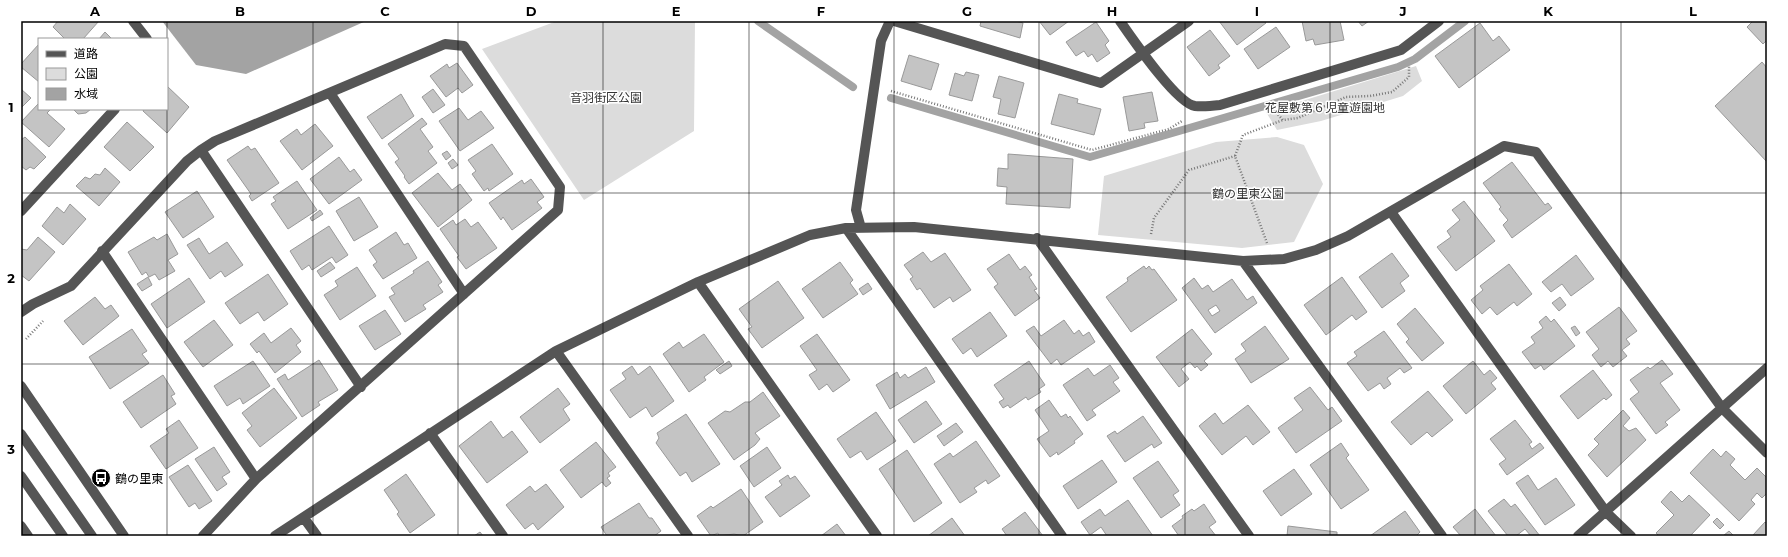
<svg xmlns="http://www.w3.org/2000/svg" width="1788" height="557" viewBox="0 0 1788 557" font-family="Montserrat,'Noto Sans JP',sans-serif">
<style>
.green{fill:#dcdcdc}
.water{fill:#a3a3a3}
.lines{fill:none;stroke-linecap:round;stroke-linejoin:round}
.stream{stroke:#a3a3a3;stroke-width:8}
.building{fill:#c4c4c4;stroke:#999;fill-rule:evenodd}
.path{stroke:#777;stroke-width:2.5;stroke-dasharray:1 2;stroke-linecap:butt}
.minor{stroke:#555;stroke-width:10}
.grid{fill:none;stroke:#000;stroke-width:1;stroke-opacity:0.55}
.labels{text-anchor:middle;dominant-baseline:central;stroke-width:3;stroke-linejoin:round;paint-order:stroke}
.park-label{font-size:12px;fill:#333;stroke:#fff}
.poi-label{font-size:12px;fill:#000;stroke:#fff;text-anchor:start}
.neatline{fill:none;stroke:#000;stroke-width:1.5}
.grid-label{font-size:13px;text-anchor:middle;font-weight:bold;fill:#000}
</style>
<rect width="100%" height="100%" fill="#fff"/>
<path class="green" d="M557 21H695L694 131 584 200 482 49Z
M1416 66 1422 81 1403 96 1321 121 1277 130 1266 112Z
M1277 137 1304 145 1323 184 1294 242 1242 248 1098 235 1104 176 1216 142Z"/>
<path class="water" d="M162 21H366L246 74 196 65Z"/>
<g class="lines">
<path class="stream" d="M758 21 853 87
M891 98 1090 157 1398 67 1415 59 1465 21"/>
</g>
<path class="building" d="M58 21H99L83 39H65L53 27Z
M981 21H1016L1023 23 1020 38 980 26Z
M1039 21H1069L1050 35Z
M1219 21H1265L1266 23 1237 45Z
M1302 21H1340L1344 40 1315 45 1313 39 1306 41Z
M1358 21H1369L1362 26Z
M1753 21H1767V40L1763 44 1747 27Z
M1096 22 1109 41 1105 45 1110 53 1097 62 1092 54 1088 57 1084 51 1076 56 1066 42Z
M1480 23 1493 41 1499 36 1510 50 1459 88 1435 56Z
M1276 27 1290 47 1258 69 1244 49Z
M1210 30 1230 56 1218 65 1220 68 1209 76 1187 47Z
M105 32 112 39H99Z
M39 44V82L21 67V64Z
M909 55 939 64 931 90 901 81Z
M1762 62 1767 68V162L1715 106Z
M457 63 473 85 462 93 458 88 446 97 430 76 447 64 449 68Z
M966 72 979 75 972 101 949 95 955 73 964 76Z
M999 76 1024 83 1015 118 998 114 1001 99 993 97Z
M167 86 189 107 167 133 143 111 144 109H167Z
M21 89 31 98 21 108Z
M433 89 445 105 433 113 422 97Z
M1152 92 1158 121 1144 123 1145 128 1129 131 1123 97Z
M401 94 414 116 382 139 367 117Z
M1059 94 1078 99 1077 103 1101 109 1094 135 1051 124Z
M39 103V109H51L47 113 65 129 49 147 21 122Z
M459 108 468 120 481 111 494 128 460 151 439 121Z
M73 109H91L86 113 78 114Z
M422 118 427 124 420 129 433 147 428 151 437 163 409 184 404 177 405 176 395 162 399 159 388 144Z
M127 122 154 147 130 171 104 147Z
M315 124 333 146 302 170 280 141 297 129 301 135Z
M25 137 46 157 34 169 30 167 26 170 21 166V140Z
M492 144 513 174 489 191 488 188 484 191 472 174 476 171 468 160Z
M248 146 251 150 255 148 279 183 252 201 249 196 251 194 227 160Z
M447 151 451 156 446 160 442 154Z
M1008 154 1073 159 1070 208 1006 204 1007 187 997 186 998 168 1008 169Z
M339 157 350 172 354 169 362 180 329 204 310 179Z
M453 159 458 165 452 169 448 163Z
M1512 162 1545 205 1548 203 1552 208 1512 238 1503 225 1508 220 1499 209 1501 207 1483 183Z
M105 168 120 182 99 206 76 186 85 177 90 179 95 174 100 175Z
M438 173 452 190 460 184 472 200 438 227 412 193Z
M531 179 544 197 537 202 542 208 512 230 503 217 501 220 489 203 522 180 524 184Z
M297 181 317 210 288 229 271 204 276 201 273 197Z
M197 191 214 217 183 238 165 212Z
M359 197 378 227 354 241 336 211Z
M1464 201 1495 241 1456 271 1437 247 1451 237 1447 231 1460 220 1452 210Z
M70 204 86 219 63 245 42 226 57 207 64 213Z
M320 210 323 214 312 221 310 218Z
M465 219 471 227 478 222 497 248 466 269 457 257 459 256 440 229 453 220 456 225Z
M329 226 348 255 336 263 332 257 312 270 309 265 302 270 290 251Z
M396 232 404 245 408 243 417 258 383 279 373 265 377 262 369 250Z
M167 234 178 254 168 260 175 271 159 280 155 274 149 277 146 272 142 275 128 252 154 237 157 240Z
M38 237 55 252 29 281 21 275V249L27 250Z
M199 238 209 254 227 242 243 265 225 277 221 271 210 279 187 245Z
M923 252 931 262 945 253 971 290 953 302 950 297 934 308 920 288 917 290 910 279 913 277 904 265Z
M1392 253 1409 276 1400 283 1405 291 1382 308 1359 277Z
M1009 254 1020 270 1025 266 1032 275 1029 277 1037 289 1034 290 1040 298 1015 316 994 287 998 284 987 269Z
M1576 255 1594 279 1571 296 1562 284 1551 292 1542 282Z
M428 261 442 282 438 285 443 292 423 305 426 309 405 322 389 297 395 294 391 288 414 273 413 271Z
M330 262 335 268 321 277 317 271Z
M840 262 853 280 850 283 858 294 823 318 802 289Z
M1509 264 1532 294 1517 306 1514 302 1497 315 1490 307 1482 314 1471 300 1483 290 1480 286Z
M1144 266 1146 269 1149 266 1152 270 1154 269 1177 300 1131 332 1106 297 1128 281 1127 278Z
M357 267 376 296 340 320 324 295 338 286 335 281Z
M268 274 288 304 264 321 258 312 240 324 225 303Z
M148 277 152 285 142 291 137 284Z
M1342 277 1367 312 1356 320 1352 315 1326 335 1304 305Z
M189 278 205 302 167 328 151 304Z
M1194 278 1202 289 1208 285 1213 292 1232 279 1247 300 1253 296 1257 303 1215 333 1182 288ZM1216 305 1220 311 1212 316 1208 310Z
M778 281 804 318 762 348 748 329 752 327 739 309Z
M868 283 872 289 863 295 859 289Z
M95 297 105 309 111 305 119 316 83 345 64 321Z
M1560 297 1566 305 1559 311 1552 303Z
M1619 307 1637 331 1626 339 1630 344 1622 350 1627 356 1613 367 1608 361 1601 367 1592 355 1599 349 1586 332Z
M1415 308 1444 343 1422 361 1406 342 1409 339 1397 324Z
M385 310 401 334 375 350 359 326Z
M990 312 1007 336 977 357 971 348 963 354 952 339Z
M1546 316 1551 322 1554 319 1575 346 1544 370 1541 365 1535 369 1522 352 1535 343 1531 337 1543 328 1539 322Z
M214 320 233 345 203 367 184 342Z
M1064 320 1074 334 1079 330 1083 336 1089 332 1095 342 1061 365 1057 359 1051 364 1026 331 1034 326 1041 336Z
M1265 326 1289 359 1251 383 1235 359 1246 351 1241 344Z
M1575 326 1580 333 1576 336 1571 328Z
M291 328 301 341 296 345 301 352 275 373 259 351 257 353 250 344 264 333 271 343Z
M132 329 147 351 142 354 149 363 110 389 89 357Z
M1192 329 1212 354 1204 361 1208 365 1201 371 1197 366 1195 368 1190 362 1181 369 1189 379 1179 387 1156 357Z
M1384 331 1412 368 1404 373 1400 368 1387 378 1391 384 1384 389 1380 383 1368 391 1347 363 1357 356 1354 352Z
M704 334 724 362 704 377 706 380 689 392 663 354 679 342 683 348Z
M817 334 850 380 833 392 827 384 819 390 809 375 817 370 800 346Z
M319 360 338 390 318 402 320 405 302 417 277 379 285 374 288 380Z
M1662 360 1673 374 1660 383 1680 410 1665 422 1668 425 1656 434 1630 399 1639 392 1630 380 1648 367 1650 369Z
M253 361 270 386 243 404 240 398 227 406 214 386Z
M729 361 732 366 720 374 716 370Z
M1029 361 1045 385 1039 389 1041 392 1028 400 1026 397 1010 408 1008 405 1003 408 999 402 1004 399 994 385Z
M1473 361 1484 375 1490 370 1497 378 1491 383 1496 389 1466 414 1443 386Z
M1110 365 1119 378 1113 382 1120 391 1092 410 1096 415 1087 421 1063 385 1088 368 1094 376Z
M632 366 638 375 650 366 674 401 652 417 646 407 630 418 610 390 626 379 622 373Z
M926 367 935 382 890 409 876 385 897 372 900 378 905 374 908 378Z
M1593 370 1612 395 1606 400 1604 398 1578 419 1560 396Z
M163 375 175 394 171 396 176 404 141 428 123 402Z
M1310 387 1328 410 1332 407 1342 421 1296 453 1278 428 1303 410 1294 398Z
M274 388 297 418 260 447 247 430 252 426 242 413Z
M558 388 570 404 563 409 570 420 540 443 520 417Z
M1428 391 1453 420 1432 437 1427 432 1411 445 1391 422Z
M763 392 780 416 755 433 760 439 755 445 734 460 708 423 725 411 730 412 745 402H750Z
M1049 400 1061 417 1066 414 1068 418 1070 416 1083 434 1074 441 1075 443 1058 455 1057 452 1050 457 1037 439 1049 431 1035 410Z
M926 401 942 424 914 443 898 420Z
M1248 405 1270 432 1253 445 1246 436 1222 455 1199 426 1215 413 1223 424Z
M1623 410 1630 418 1623 426 1629 431 1636 428 1646 440 1607 477 1588 455 1599 444 1594 439Z
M876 412 896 441 867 460 861 451 850 458 837 439Z
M686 414 720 464 692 482 686 472 680 476 656 443 659 438 657 433Z
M1143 416 1162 443 1154 448 1152 444 1125 462 1107 436 1115 431 1117 434Z
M179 420 198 448 166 469 150 446 169 433 166 429Z
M1515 420 1532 442 1529 444 1532 449 1540 443 1544 448 1507 475 1499 464 1506 459 1490 439Z
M491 421 503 438 512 431 528 452 487 483 459 446Z
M956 423 963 432 944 446 937 436Z
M976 441 1000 476 988 484 986 480 974 488 977 492 960 503 934 464 950 453 953 457Z
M596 442 616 467 608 473 610 476 607 478 611 483 606 487 602 482 581 498 560 470Z
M1341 443 1349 455 1346 458 1369 490 1341 509 1310 465Z
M214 447 230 472 222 477 227 484 217 491 195 459Z
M767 447 781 468 754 487 740 466Z
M1713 449 1721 457 1726 451 1735 459 1730 465 1745 480 1757 468 1767 478V493L1762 498 1757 493 1751 500 1755 504 1739 521 1690 473Z
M907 450 942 503 914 522 879 469Z
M1102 460 1117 482 1078 509 1063 486Z
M1158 461 1179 491 1173 495 1180 505 1161 518 1133 478Z
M188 465 212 501 199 509 195 503 189 507 169 477Z
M1294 469 1312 494 1281 516 1263 491Z
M406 474 435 515 410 533 397 514 399 512 384 490Z
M788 475 790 479 795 476 810 496 780 517 765 497 782 485 779 481Z
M1528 475 1538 490 1556 478 1575 505 1545 525 1516 483Z
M546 484 564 507 538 530 533 523 525 529 506 505 530 486 535 492Z
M741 489 763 522 743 536 734 534 719 536 718 533 711 536 697 516 711 506 713 508Z
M1671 491 1682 502 1689 495 1710 515 1690 536H1659L1656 533 1674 515 1661 502Z
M1504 499 1511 507 1515 504 1540 536H1531L1525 529 1516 536H1508L1488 511Z
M1128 500 1153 536H1107L1101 527 1090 535 1081 522 1100 509 1105 516Z
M639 503 649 518H652L661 531 654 536H607L601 527Z
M1204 504 1216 522 1209 527 1216 536H1179L1172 526 1183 518 1182 516 1192 509 1194 511Z
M1475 509 1496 536H1461L1453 527Z
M1405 511 1420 532 1416 536H1370Z
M1025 512 1043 536H1007L1002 529Z
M952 518 965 536H928Z
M1717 518 1724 525 1720 529 1713 522Z
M1765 522 1767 524V536H1754L1753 535Z
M837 524 846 536H821Z
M1288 526 1337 532V536H1287Z
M1729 531 1734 536H1723Z
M480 532 483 536H474Z"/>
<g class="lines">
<path class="path" d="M891 91 1092 150 1169 129 1182 121
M1272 108 1283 120 1298 118 1346 97 1370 96 1392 92 1409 77V66
M1151 234 1154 218 1189 170 1235 156
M1267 243 1235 156 1243 135 1283 120
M26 339 43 321"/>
<path class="minor" d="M133 21 147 39
M894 21 1101 83 1189 21
M1120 21C1132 38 1176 103 1195 106 1203 107 1212 106 1220 105L1401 50 1439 21
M330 93 464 294
M201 150 361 387
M21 211 115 109
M1391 212 1606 512 1631 536
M846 228 1062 536
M861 228 856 210 881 41 890 21
M1037 238 1249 536
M102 251 256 479
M1243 261 1442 536
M698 282 877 536
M21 312 33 304 71 286 187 161 201 150 215 141 445 44 464 46 560 187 558 210 256 479 203 536
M556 351 688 536
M21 386 124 536
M430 433 503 536
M21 434 92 536
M21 476 63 536
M304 518 317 536
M21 526 28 536
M275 536 556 351 698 282 810 235 846 228 914 227 1243 261 1284 259 1316 250 1348 236 1504 146 1536 152 1722 408 1767 453
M1578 536 1767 368"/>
</g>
<path class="grid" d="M167 21V536M313 21V536M458 21V536M603 21V536M749 21V536M894 21V536M1039 21V536M1185 21V536M1330 21V536M1475 21V536M1621 21V536M21 193H1767M21 364H1767"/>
<defs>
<symbol id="bus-disc" viewBox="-11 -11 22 22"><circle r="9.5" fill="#000" stroke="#fff"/><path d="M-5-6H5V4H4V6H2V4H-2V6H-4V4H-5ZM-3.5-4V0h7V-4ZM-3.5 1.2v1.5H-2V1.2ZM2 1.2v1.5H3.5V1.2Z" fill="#fff"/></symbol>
</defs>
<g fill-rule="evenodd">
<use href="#bus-disc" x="90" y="467" width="22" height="22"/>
</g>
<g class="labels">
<g class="park-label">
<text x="606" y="97">音羽街区公園</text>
<text x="1325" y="107">花屋敷第６児童遊園地</text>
<text x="1248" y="193">鶴の里東公園</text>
</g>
<g class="poi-label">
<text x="115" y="478">鶴の里東</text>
</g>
</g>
<rect width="1788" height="557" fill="none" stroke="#ffffff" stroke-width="44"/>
<rect x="38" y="38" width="130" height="72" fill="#ffffff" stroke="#999999"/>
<rect x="46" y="51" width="20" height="6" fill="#555555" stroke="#999999"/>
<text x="74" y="58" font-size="12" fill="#000000">道路</text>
<rect x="46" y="68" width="20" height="12" fill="#dcdcdc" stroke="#999999"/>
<text x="74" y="78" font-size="12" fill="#000000">公園</text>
<rect x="46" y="88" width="20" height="12" fill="#a3a3a3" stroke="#999999"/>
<text x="74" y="98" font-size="12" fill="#000000">水域</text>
<rect x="22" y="22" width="1744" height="513" class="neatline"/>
<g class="grid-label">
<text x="95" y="16">A</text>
<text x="240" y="16">B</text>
<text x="385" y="16">C</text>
<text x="531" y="16">D</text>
<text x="676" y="16">E</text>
<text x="821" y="16">F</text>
<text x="967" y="16">G</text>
<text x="1112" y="16">H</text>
<text x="1257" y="16">I</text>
<text x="1403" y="16">J</text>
<text x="1548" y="16">K</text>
<text x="1693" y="16">L</text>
<text x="11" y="112">1</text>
<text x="11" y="283">2</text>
<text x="11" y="454">3</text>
</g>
</svg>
